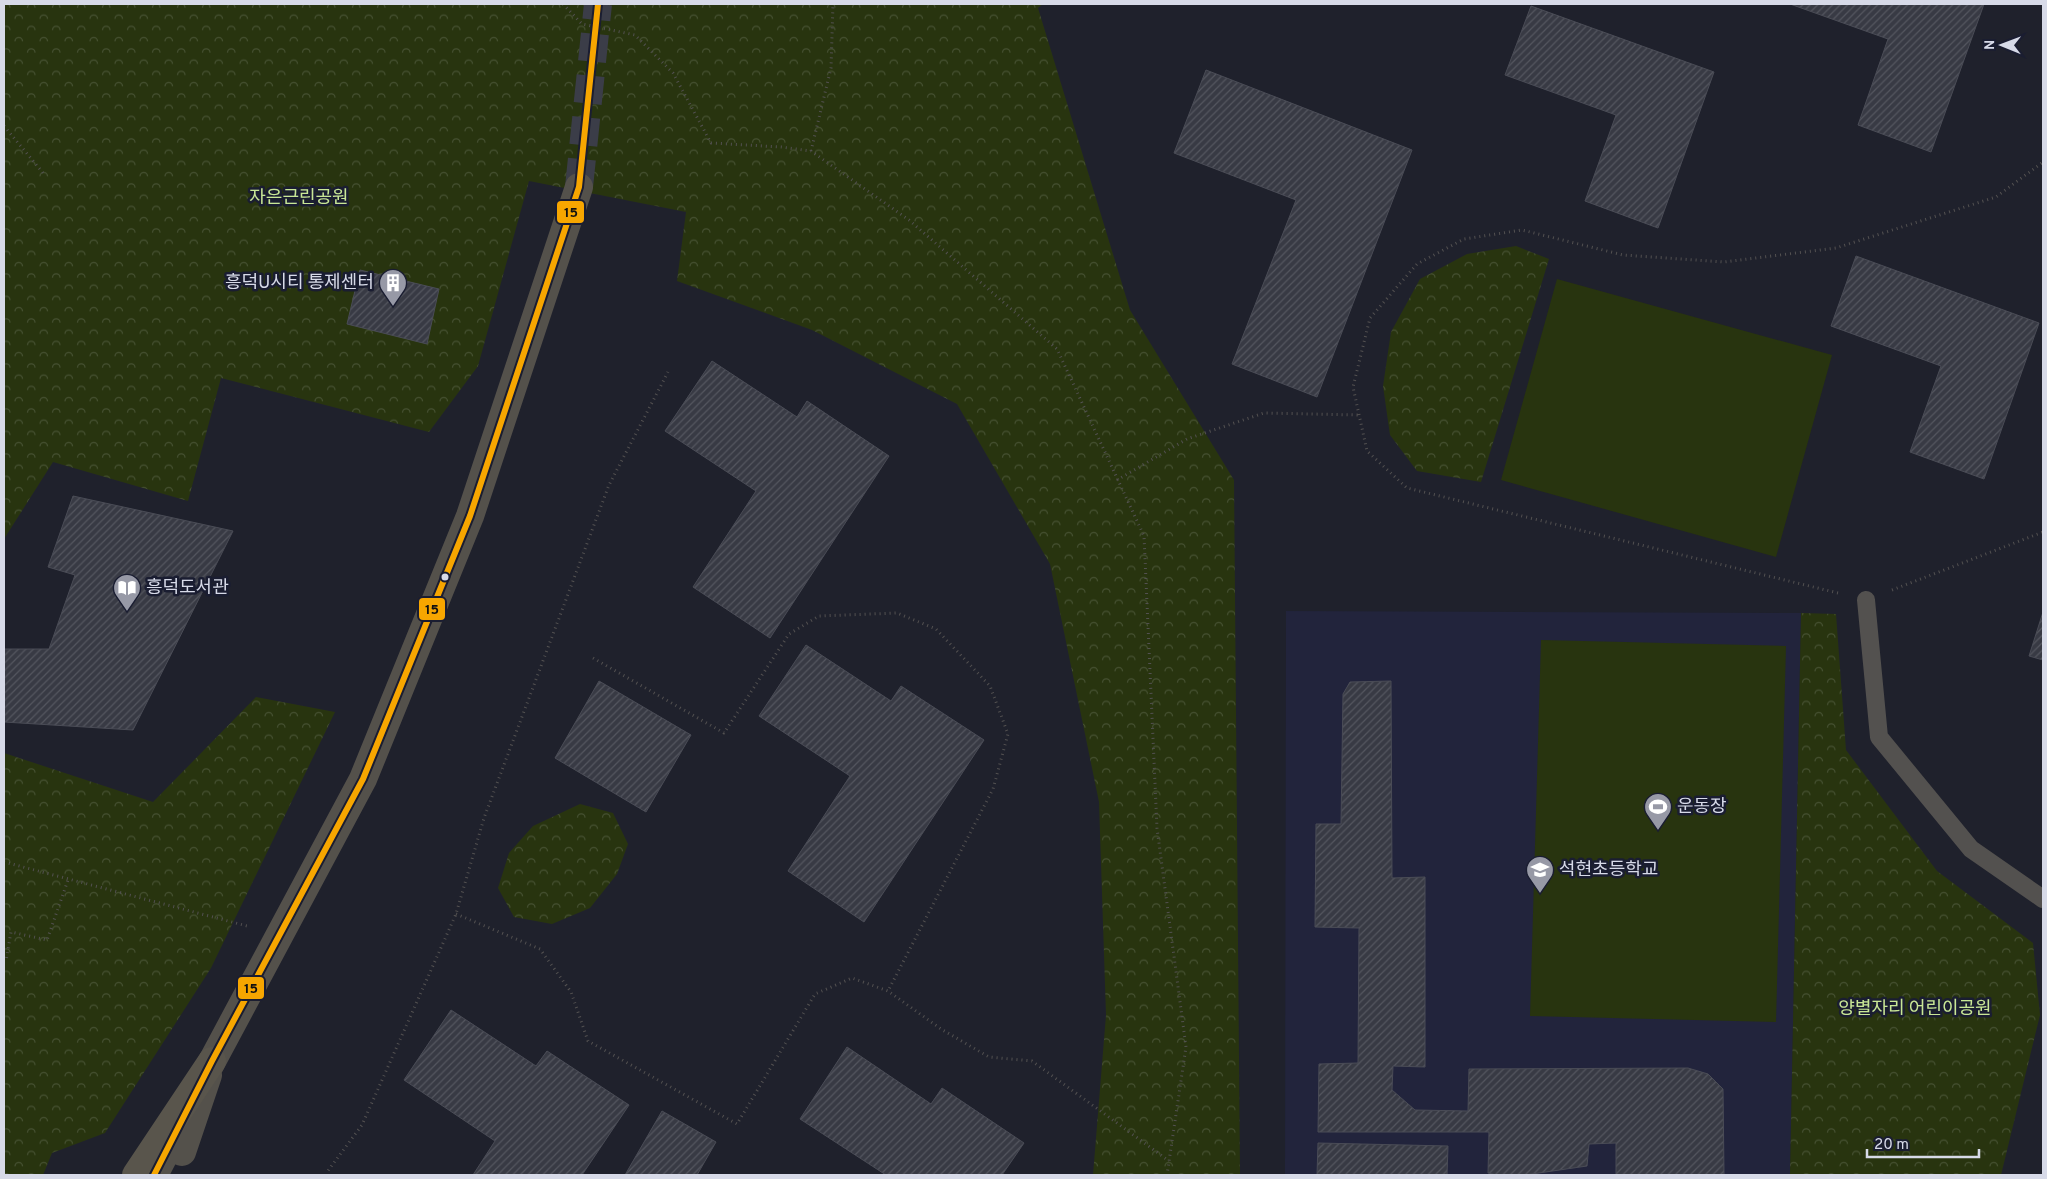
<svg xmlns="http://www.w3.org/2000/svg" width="2047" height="1179" viewBox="0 0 2047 1179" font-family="Overpass,'Noto Sans KR',sans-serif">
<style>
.built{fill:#22243c}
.forest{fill:url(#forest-crowns)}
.pitch{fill:#28340f}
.building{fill:url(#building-hatch);stroke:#4a4c56}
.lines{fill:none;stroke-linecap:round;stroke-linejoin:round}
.secondary-tunnel{stroke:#3b3d48;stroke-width:28;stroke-dasharray:28 14;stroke-linecap:butt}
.path{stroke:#535151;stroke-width:3;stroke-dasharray:1 4;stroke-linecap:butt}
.lane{stroke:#53514f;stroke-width:18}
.secondary{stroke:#54514b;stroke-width:28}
.highway{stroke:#59554c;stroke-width:28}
.bus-1-casing{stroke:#1a1d31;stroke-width:10}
.bus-1{stroke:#f7a600;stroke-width:6}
.bus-dot{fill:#d7dae8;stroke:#1a1d31;stroke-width:2}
.labels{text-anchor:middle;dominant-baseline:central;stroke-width:5;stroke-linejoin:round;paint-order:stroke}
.park-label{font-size:18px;fill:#c9e796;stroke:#1a1d31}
.poi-label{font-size:18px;fill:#d7dae8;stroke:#1a1d31;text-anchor:start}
.line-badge{stroke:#1a1d31;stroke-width:2}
.pale-badge-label{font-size:14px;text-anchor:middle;font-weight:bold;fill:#111}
</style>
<defs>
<pattern id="forest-crowns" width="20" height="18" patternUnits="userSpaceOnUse" patternTransform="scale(1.25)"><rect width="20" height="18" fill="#28340f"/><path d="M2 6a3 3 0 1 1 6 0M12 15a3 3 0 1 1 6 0" fill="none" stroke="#465132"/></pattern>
<pattern id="building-hatch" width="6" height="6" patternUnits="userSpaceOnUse" patternTransform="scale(1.25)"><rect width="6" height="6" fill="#383a44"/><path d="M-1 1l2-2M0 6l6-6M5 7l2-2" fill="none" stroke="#54565f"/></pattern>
</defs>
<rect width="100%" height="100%" fill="#1f212c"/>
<path class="built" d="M1286 611 1801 613 1790 1175H1285Z"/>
<path class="forest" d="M4 4H1043L1038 8 1130 310 1234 480 1240 1175H1093L1106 1015 1099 802 1050 564 957 404 812 330 677 281 686 212 529 181 478 366 429 432 221 378 188 501 53 462 4 539Z
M1516 246 1549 259 1481 482 1417 471 1390 435 1383 386 1391 332 1420 279 1467 254Z
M1801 613 1836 614 1846 750 1937 871 2033 943 2040 1015 2001 1175H1790Z
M256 697 335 712 211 968 105 1133 52 1153 43 1175H4V753L153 802Z
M580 804 613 813 628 844 617 874 590 908 552 924 514 917 498 888 509 853 533 826Z"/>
<path class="pitch" d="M1557 279 1832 355 1776 557 1501 480Z
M1541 640 1786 646 1776 1022 1530 1016Z"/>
<path class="building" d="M1790 4H1984L1931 152 1858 125 1888 39Z
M1531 6 1714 72 1658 228 1585 201 1616 115 1505 75Z
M1206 70 1412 150 1317 397 1232 364 1296 200 1174 153Z
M1856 256 2039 323 1984 479 1910 452 1941 366 1831 326Z
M360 270 439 289 427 344 347 324Z
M712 361 797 417 807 401 889 456 770 638 693 587 756 491 665 431Z
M73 496 233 531 133 730 4 722V649H49L75 575 48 567Z
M2043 612V660L2029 656Z
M806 645 891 701 901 686 984 740 864 922 788 871 850 776 759 716Z
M599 681 691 735 646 812 555 758Z
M1391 681 1392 878 1425 877V1067L1393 1066 1392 1090 1415 1110 1468 1111 1469 1069 1688 1068 1708 1074 1723 1089 1724 1175H1616V1143L1589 1144 1587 1166 1525 1175H1497L1488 1173 1489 1132H1318L1319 1064 1358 1063 1359 928 1315 927 1316 824H1341L1343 694 1350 682Z
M451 1010 536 1066 547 1051 629 1105 582 1175H473L495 1141 404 1080Z
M847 1047 931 1104 942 1088 1024 1143 1002 1175H886L800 1119Z
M662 1111 716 1142 697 1175H625Z
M1318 1143 1448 1146 1447 1175H1317Z"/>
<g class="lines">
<path class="secondary-tunnel" d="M579 187 598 4"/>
<path class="path" d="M563 4 582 24 635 35 673 73 711 143 781 147 811 151 909 220 1057 349 1144 536 1157 828 1186 1047 1167 1175
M4 126 44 174
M811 151 831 68 833 4
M1117 480 1187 439 1264 413 1359 415
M1892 590 2043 532
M1838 593 1407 488 1367 451 1353 387 1370 318 1417 264 1464 239 1522 230 1623 255 1724 262 1836 248 1996 197 2043 162
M593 658 724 733 789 634 819 616 897 613 936 629 990 686 1008 734 993 789 888 991
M4 862 247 926
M456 914 540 949 571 992 588 1041 737 1124 815 994 852 978 888 991 941 1029 989 1057 1032 1061 1169 1161
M4 961H6L11 932 47 940 68 880
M327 1175V1172L362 1125 456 914 484 818 609 485 668 372"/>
<path class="lane" d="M1866 600 1879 737 1971 849 2043 899"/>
<path class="secondary" d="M201 1082 363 779 470 516 579 187
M182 1152 208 1075
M154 1175 178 1129"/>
<path class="highway" d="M136 1175 212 1061"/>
<defs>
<path id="bus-1" d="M154 1175 212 1061 363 779 470 516 579 187 598 4"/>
</defs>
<use href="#bus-1" class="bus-1-casing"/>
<use href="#bus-1" class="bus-1"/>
</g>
<defs>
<symbol id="building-pin" viewBox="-11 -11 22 30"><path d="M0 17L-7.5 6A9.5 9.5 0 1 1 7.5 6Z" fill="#9799a6" stroke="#1a1d31"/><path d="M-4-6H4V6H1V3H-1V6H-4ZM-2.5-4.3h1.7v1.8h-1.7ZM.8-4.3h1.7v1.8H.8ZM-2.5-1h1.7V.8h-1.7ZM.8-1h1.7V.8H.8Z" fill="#fff"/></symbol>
<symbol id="library-pin" viewBox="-11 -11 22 30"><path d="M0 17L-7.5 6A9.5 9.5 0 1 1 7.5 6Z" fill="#9799a6" stroke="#1a1d31"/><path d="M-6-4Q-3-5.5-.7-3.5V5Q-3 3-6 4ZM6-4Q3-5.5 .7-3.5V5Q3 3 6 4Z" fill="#fff"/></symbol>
<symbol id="stadium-pin" viewBox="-11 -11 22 30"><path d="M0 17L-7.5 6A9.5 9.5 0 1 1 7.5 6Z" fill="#9799a6" stroke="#1a1d31"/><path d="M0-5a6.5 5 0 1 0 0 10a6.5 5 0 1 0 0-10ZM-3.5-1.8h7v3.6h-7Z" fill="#fff"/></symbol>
<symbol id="school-pin" viewBox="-11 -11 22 30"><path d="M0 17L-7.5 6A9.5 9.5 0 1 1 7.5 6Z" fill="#9799a6" stroke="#1a1d31"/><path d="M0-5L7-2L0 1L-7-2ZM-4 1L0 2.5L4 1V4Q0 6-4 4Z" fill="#fff"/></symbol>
</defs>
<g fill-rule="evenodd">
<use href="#building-pin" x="377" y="267" width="32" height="43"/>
<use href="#library-pin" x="111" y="572" width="32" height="43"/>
<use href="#stadium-pin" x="1642" y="791" width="32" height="43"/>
<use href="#school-pin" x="1524" y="854" width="32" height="43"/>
</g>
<circle class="bus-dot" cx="445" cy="577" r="4.5"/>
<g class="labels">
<g class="park-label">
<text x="299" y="198">자은근린공원</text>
<text x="1915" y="1009">양별자리 어린이공원</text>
</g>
<g class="poi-label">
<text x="374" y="283" text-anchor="end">흥덕U시티 통제센터</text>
<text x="146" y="588">흥덕도서관</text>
<text x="1677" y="807">운동장</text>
<text x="1559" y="870">석현초등학교</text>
</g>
</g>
<g class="line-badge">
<rect x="556" y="200" width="29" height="24" rx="5" fill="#f7a600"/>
<rect x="418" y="597" width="28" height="24" rx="5" fill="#f7a600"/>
<rect x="237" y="976" width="28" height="24" rx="5" fill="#f7a600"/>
</g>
<g class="pale-badge-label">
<text x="571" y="217">15</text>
<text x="432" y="614">15</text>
<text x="251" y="993">15</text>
</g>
<rect width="2047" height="1179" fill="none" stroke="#d7dae8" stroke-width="10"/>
<g transform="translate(2002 45) rotate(271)" stroke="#1a1d31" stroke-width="4" paint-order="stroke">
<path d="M0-4L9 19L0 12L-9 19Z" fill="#d7dae8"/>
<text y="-8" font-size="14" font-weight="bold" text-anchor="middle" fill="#d7dae8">N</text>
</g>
<path d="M1867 1149v8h112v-8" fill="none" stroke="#d7dae8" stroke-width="2.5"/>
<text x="1874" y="1149" font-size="15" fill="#d7dae8" stroke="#1a1d31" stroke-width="4" paint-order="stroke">20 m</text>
</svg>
